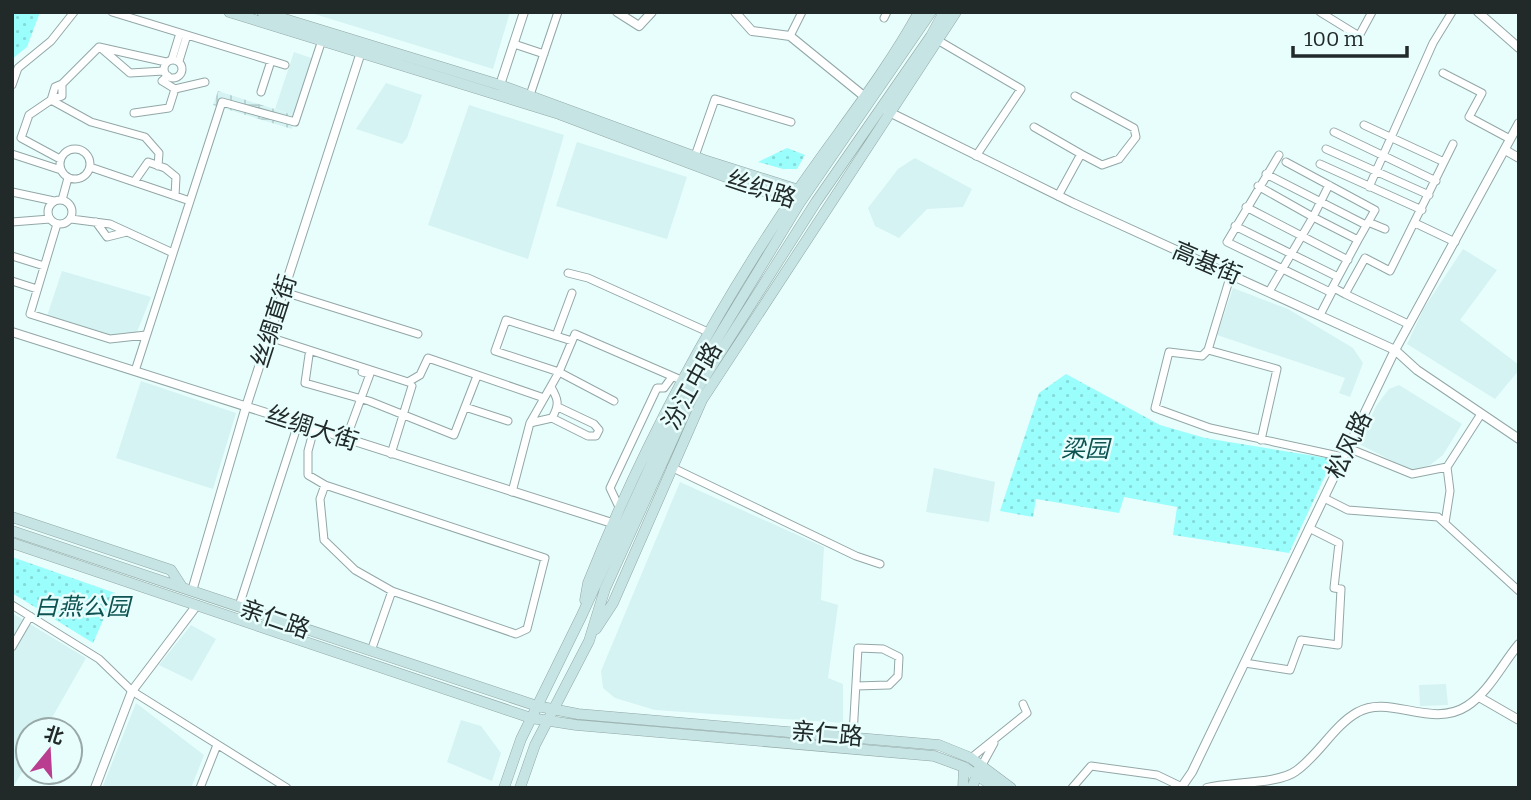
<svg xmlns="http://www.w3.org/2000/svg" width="1531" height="800" viewBox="0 0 1531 800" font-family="Bitter,'Noto Sans SC',serif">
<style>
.built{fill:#d4f3f2}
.industrial{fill:url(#industrial-grid)}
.park{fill:url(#park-dots)}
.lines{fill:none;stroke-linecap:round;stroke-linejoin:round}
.minor-casing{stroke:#92a7a6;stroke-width:9}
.tertiary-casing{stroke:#92a7a6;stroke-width:10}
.secondary-casing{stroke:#92a7a6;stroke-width:11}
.minor{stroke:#fff;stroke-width:7}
.tertiary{stroke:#fff;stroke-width:8}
.secondary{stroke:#c6e4e3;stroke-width:10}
.labels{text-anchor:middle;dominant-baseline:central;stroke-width:5;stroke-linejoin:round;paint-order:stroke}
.street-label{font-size:24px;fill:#212a29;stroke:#e8fefd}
.park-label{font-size:24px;font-style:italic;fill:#0d5352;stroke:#e8fefd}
</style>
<defs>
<pattern id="industrial-grid" width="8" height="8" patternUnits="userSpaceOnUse" patternTransform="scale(1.75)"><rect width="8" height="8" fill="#d4f3f2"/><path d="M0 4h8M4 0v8" fill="none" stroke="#b6d0d0"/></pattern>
<pattern id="park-dots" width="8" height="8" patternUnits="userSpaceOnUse" patternTransform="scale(1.75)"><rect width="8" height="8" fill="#9afefc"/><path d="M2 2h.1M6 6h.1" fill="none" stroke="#84dad8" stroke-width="1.8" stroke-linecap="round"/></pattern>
</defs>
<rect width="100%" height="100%" fill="#e8fefd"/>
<path class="built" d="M308 12H510L493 69Z
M294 52 314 59 296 116 275 109Z
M386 83 422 95 407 138 402 144 356 129Z
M469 105 564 135 528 259 428 225Z
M577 142 687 177 667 239 556 206Z
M915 158 972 189 963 207 927 209 899 238 875 226 868 208 898 169Z
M1463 249 1497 270 1460 320 1519 365V370L1495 399 1407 344 1424 308Z
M62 271 151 297 137 332 111 337 47 316Z
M1233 288 1288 309 1353 348 1363 363 1350 397 1339 393 1345 378 1217 335Z
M141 381 236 413 213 489 116 458Z
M1399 385 1462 424 1443 455 1430 465 1412 471 1359 444 1376 406 1389 389Z
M934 468 995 482 989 522 926 512Z
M680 482 824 547 821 600 838 605 828 678 843 684V723L655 710 615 698 603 688 601 671Z
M12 613 86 658 45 730H28V761L14 786Z
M191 625 216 639 192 681 159 665Z
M1446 684 1448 705 1420 706 1419 685Z
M136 703 204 755 191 788H102Z
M461 720 481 726 501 753 492 781 447 762Z"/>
<path class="industrial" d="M218 91 296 116 292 129 213 105Z"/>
<path class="park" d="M12 12H40L27 47 12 59Z
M787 148 805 155 797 169H783L758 162Z
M1066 374 1160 425 1205 438 1333 459 1289 553 1173 535 1177 507 1124 497 1119 513 1036 499 1033 517 1000 511 1039 393Z
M12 557 115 593 93 643 12 593Z"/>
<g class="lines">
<defs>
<path id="minor" d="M112 12 285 65
M1320 12 1359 36 1372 12
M884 18 887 12
M790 36 802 12
M934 38 1021 89 976 156
M514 44 544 54
M101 48 130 73 164 71
M172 59 180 33
M164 69a9 9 0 1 1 18 0a9 9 0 1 1-18 0Z
M179 61 187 35
M1443 73 1482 93 1469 117 1510 139
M168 76 162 81 175 89 205 82
M12 85 18 68 51 41 74 12
M261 92 271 61
M530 95 558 12
M51 100 62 96V84L99 47 166 62
M51 100 91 122 145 137 159 153 158 166
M134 113 169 108 175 89
M1364 125 1444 162
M1034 127 1081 154
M1334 132 1436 181
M60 164a15 15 0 1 1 30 0a15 15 0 1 1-30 0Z
M1326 149 1429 195
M12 154 61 170
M1279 155 1227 242 1330 292 1358 240
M695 156 715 99 791 122
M60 159 21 138 29 115 51 100 55 87 62 84
M1286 162 1375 210 1358 240 1313 217 1329 185
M1320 164 1422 210
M90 167 190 201
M1266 174 1366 225
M134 182 148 162 165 168 176 177 175 196
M1258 186 1313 217 1270 290
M1369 187 1433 43 1452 12
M12 192 54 201
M1058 196 1081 154 1102 165 1119 159 1136 137 1134 128 1075 96
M48 212a12 12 0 1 1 24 0a12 12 0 1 1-24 0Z
M62 200 68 178
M1246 207 1348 260
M71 219 110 224 173 253
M12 222 50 219
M96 222 107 237 127 232
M1368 222 1385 229
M1415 223 1455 242
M57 224 30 314 110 339 146 335
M1235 226 1338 277
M12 256 44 266
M568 273 588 278 708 332
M1231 274 1208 350 1202 356 1169 352 1155 408 1210 428 1343 457
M12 281 37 289
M284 292 418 334
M1345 294 1408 324
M1320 315 1334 288 1345 294 1365 258 1390 271 1453 144
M556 336 572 293
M269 337 408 382 420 375 428 358 544 398
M572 341 506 320 495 351 559 372 614 401
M1208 350 1277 369 1261 440
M309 355 305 383 369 401 454 435 477 376
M135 371 222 102 295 122 322 40
M465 407 508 421
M552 418 588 436H596L599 430 594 424 558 407
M530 423 552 418C560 404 558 399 551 387
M314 429 308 451V475L325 485 320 499 324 540 355 570 392 591 371 651
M346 439 370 374 362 372
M1348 448 1412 474 1447 467
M391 454 412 386
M671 467 856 556 880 564
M325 485 545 558 527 629 516 634 392 591
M512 492 530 423 559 372 575 334 681 380
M1324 498 1348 510 1438 517 1519 591
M619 507 610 488 657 388H664L672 377
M1445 523 1450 491 1447 467 1481 414
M12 605 99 659 132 691 287 788
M239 606 298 424
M12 647 30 616
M1245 663 1290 670 1301 640 1338 645 1341 589 1334 588 1339 543 1309 528
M853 735 858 648 883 649 899 657 898 676 889 685 856 686
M971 758 1027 713 1023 704
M982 765 994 743
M200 788 217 745
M1072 788 1091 766 1157 775 1182 787"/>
<path id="tertiary" d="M617 12 639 26 652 12
M735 12 752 31 790 36 865 97
M1478 12 1519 48
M500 85 524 12
M887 111 1073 203 1395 350 1417 370 1519 439
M1505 150 1519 158
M12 332 612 523
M192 591 246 407 361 52
M1479 697 1519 720
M95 788 132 691 197 605
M1181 788 1192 772 1395 350 1519 123
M1207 788C1231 782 1279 784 1296 771 1319 755 1334 725 1358 712 1389 694 1432 729 1467 706 1489 692 1502 664 1519 644"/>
<path id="secondary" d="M229 12 559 114 795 203
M262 12 500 85 704 160 802 191
M12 517 171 570 182 587
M12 531 537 706 578 714 939 745 971 758 1011 788
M12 543 531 718 576 725 934 756 964 767 996 788
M585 600 588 583C644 443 715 311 800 187 840 129 885 74 919 12
M596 629 613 603 702 400 956 12
M504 788 521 739 581 617 683 395 799 204 931 12
M520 788 535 745 589 641 605 589 692 397 816 202 931 36 944 12
M963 788 964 767
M972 788 979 769"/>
</defs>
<use href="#minor" class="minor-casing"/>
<use href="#tertiary" class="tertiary-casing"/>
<use href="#secondary" class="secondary-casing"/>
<use href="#minor" class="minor"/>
<use href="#tertiary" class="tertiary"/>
<use href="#secondary" class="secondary"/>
</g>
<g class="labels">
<g class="street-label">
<text transform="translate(761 189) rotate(18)">丝织路</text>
<text transform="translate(1207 263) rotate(23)">高基街</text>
<text transform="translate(274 321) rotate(-72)">丝绸直街</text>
<text transform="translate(692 386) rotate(-61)">汾江中路</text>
<text transform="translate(312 428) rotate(18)">丝绸大街</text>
<text transform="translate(1349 445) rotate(-64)">松风路</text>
<text transform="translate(275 619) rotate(19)">亲仁路</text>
<text transform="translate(827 734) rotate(5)">亲仁路</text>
</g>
<g class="park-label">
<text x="1085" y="449">梁园</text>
<text x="82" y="607">白燕公园</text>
</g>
</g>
<rect width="1531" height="800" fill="none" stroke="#212a29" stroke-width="28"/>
<g transform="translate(49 751) rotate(18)"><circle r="33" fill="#e8fefd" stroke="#98a9a8" stroke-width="2"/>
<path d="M0-5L12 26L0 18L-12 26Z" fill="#ba3e8f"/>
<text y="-10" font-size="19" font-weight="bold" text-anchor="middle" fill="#212a29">北</text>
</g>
<path d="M1293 46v10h114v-10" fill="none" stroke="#212a29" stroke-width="3.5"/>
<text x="1304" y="46" font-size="21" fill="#212a29" stroke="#e8fefd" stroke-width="5" paint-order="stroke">100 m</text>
</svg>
